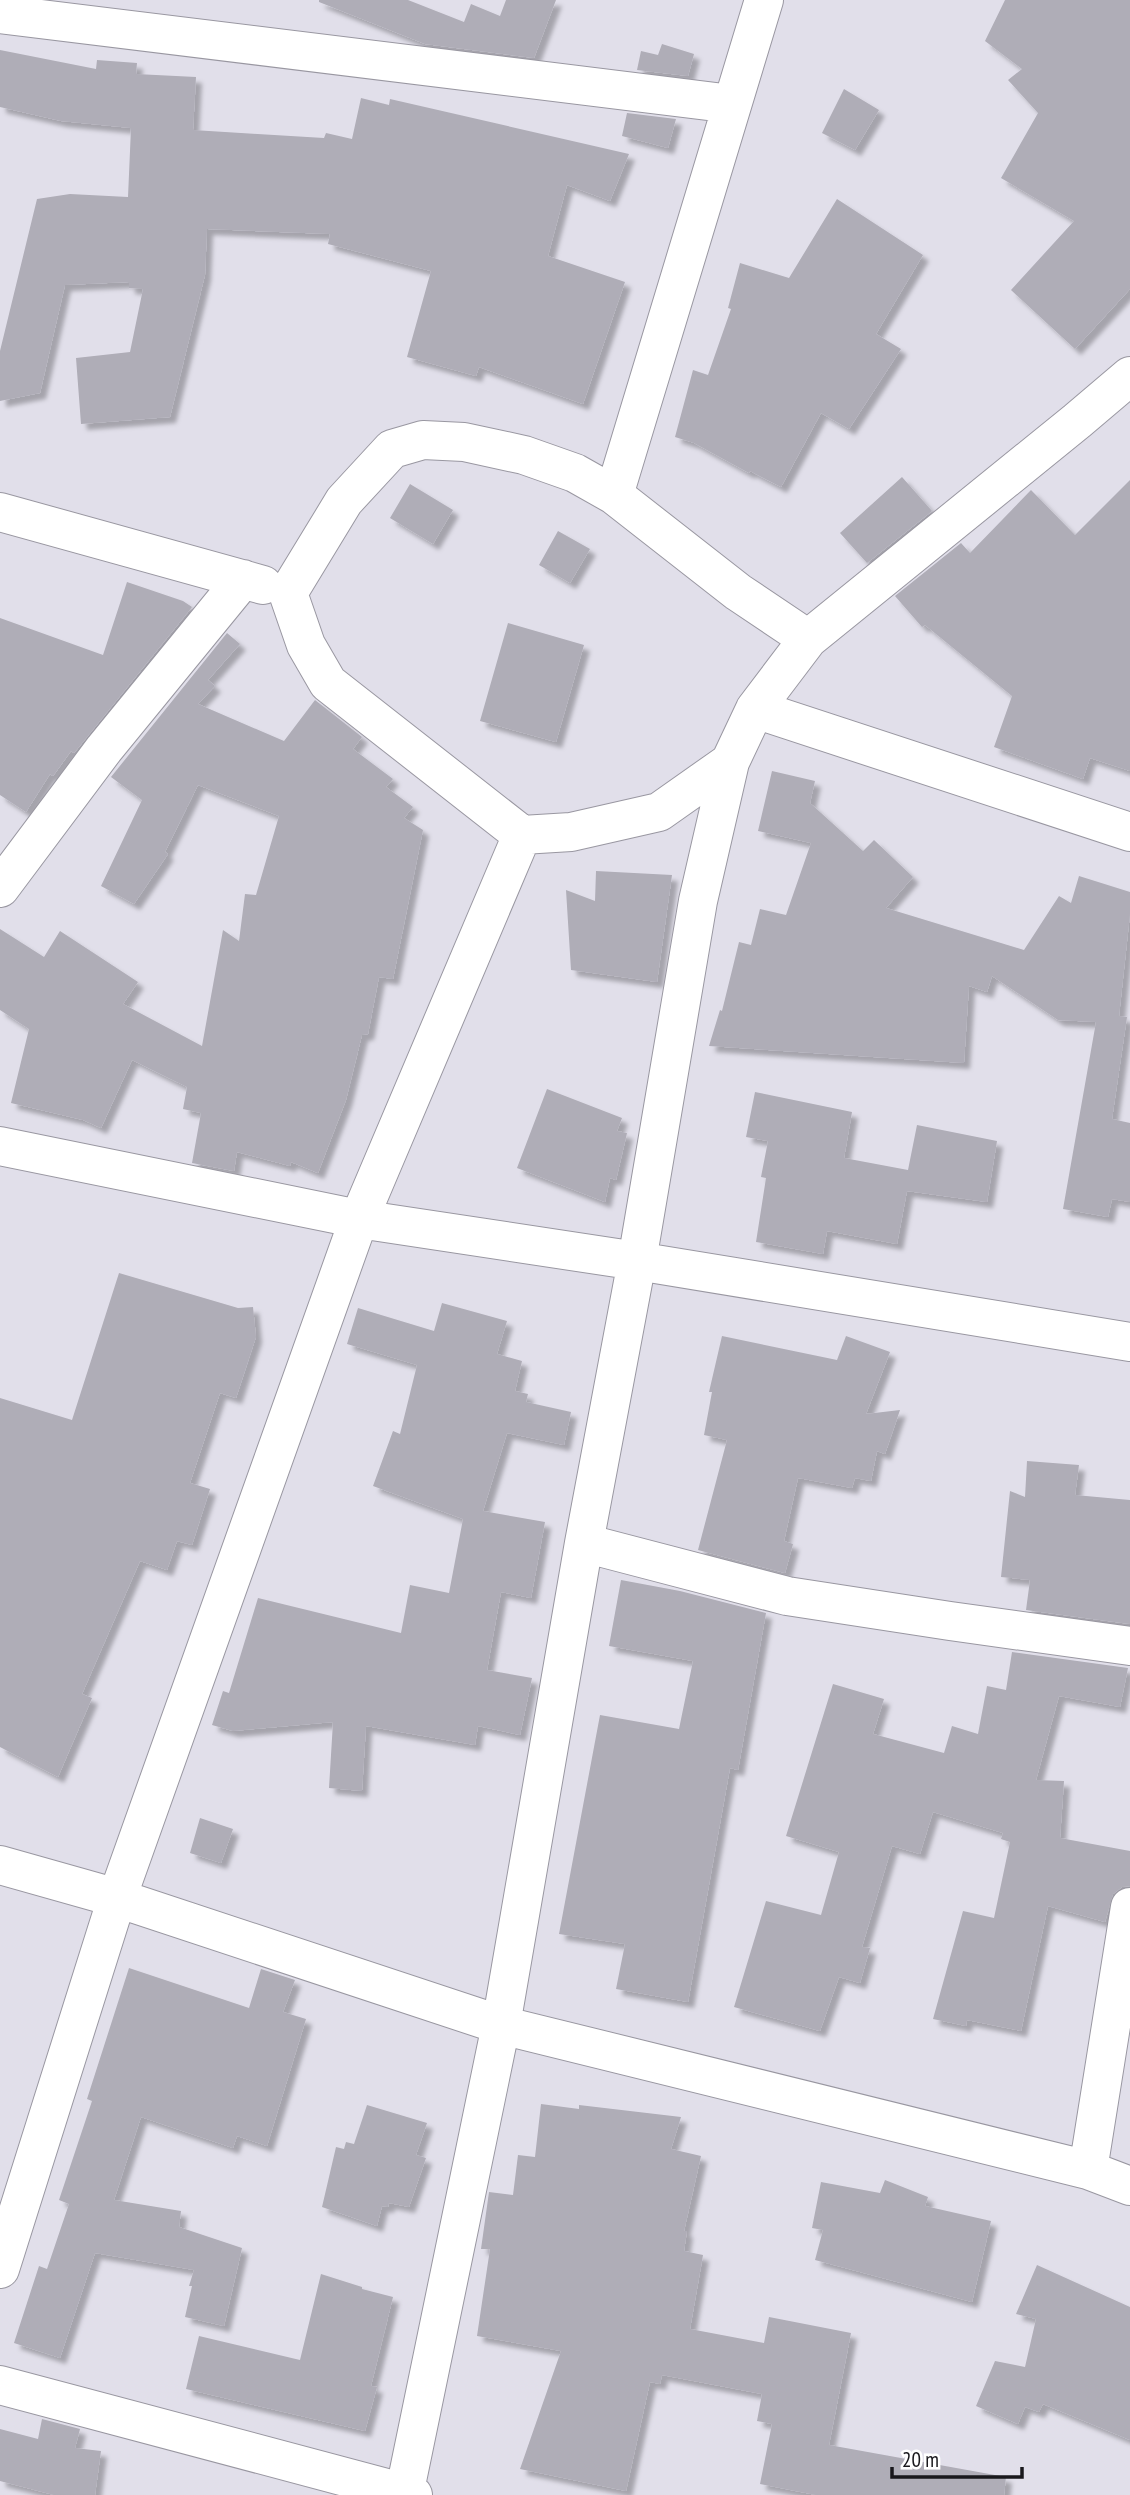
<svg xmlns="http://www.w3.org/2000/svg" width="1130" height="2495" viewBox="0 0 1130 2495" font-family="'PT Sans Narrow',sans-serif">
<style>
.building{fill:#afadb7;filter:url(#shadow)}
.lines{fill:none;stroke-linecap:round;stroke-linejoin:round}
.minor-casing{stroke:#9997a1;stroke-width:40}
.minor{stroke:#fff;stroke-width:38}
</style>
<defs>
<filter id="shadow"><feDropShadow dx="6" dy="6" stdDeviation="2" flood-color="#0004"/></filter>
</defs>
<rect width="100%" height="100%" fill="#e1dfea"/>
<path class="building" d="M319 0H408L464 22 471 4 500 16 506 0H556L534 58 425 44 319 2Z
M1005 0H1130V289L1075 349 1011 290 1074 221 1001 178 1038 113 1008 80 1022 69 985 41Z
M662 44 694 54 688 76 637 70 641 51 658 55Z
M0 50 96 69 97 60 137 63 136 74 196 77 193 130 324 138 326 133 352 139 361 98 389 105 390 99 629 154 610 201 567 185 548 256 625 282 583 404 479 367 476 376 407 357 431 271 328 244 330 234 207 229 205 275 170 417 81 424 76 358 130 352 143 289 129 288V282L65 285 40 393 0 401V351L37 199 70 194 128 197 131 128 61 121 0 107Z
M844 89 879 110 855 150 822 133Z
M627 113 676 119 668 148 622 136Z
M837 199 923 255 876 334 901 349 849 429 821 413 781 487 750 471 749 473 694 443 675 437 693 370 708 375 731 309 728 308 740 263 789 278Z
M902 477 932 511 867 563 840 533Z
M1130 480V771L1090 758 1083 779 994 747 1012 696 925 625 922 627 895 596 961 543 970 553 1031 490 1075 535Z
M410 484 453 510 433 544 390 518Z
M558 531 590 549 570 583 539 565Z
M127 582 183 601 192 607 74 753 71 751 53 776 50 774 26 812 0 795V618L103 655Z
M508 623 584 645 556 742 480 721Z
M227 633 240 644 208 680 215 686 198 704 284 741 315 700 362 737 353 749 393 779 386 787 413 807 404 818 423 830 393 979 379 977 368 1034 362 1035 346 1100 318 1173 291 1162 290 1166 237 1152 234 1171 192 1163 201 1113 183 1109 187 1087 132 1060 101 1128 83 1120 11 1103 29 1029 0 1010V929L44 957 60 931 138 982 123 1004 202 1046 223 930 239 941 245 894 256 895 279 816 198 785 165 852 168 854 134 904 101 886 142 800 111 777Z
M772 771 815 781 810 803 863 851 874 840 913 877 886 908 1024 950 1059 896 1071 903 1079 876 1130 892V914L1119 1016 1127 1017 1112 1119 1130 1123V1202L1112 1199 1108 1217 1063 1209 1096 1022 1058 1020 992 976 987 992 969 986 964 1063 709 1046 720 1010 722 1011 739 942 751 945 760 909 786 915 811 843 758 831Z
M596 871 672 875 657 982 571 970 566 890 595 901Z
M547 1089 622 1118 617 1131 627 1133 616 1180 610 1178 605 1202 517 1168Z
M755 1092 852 1112 844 1158 908 1170 917 1125 997 1141 987 1202 907 1191 897 1244 827 1231 823 1254 756 1242 766 1178 761 1177 768 1141 746 1137Z
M119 1273 238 1308 253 1307 256 1337 236 1398 220 1393 190 1483 210 1489 192 1545 177 1541 167 1570 140 1561 82 1694 92 1698 58 1777 0 1747V1398L72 1420Z
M442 1303 507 1321 497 1354 522 1361 515 1391 528 1394 526 1402 571 1412 564 1445 507 1433 483 1511 545 1522 531 1598 501 1592 487 1670 532 1678 520 1735 478 1726 475 1745 366 1726 362 1791 329 1788 333 1722 233 1731 212 1725 223 1691 229 1693 258 1598 401 1633 410 1585 449 1593 463 1519 373 1486 393 1431 400 1434 417 1365 347 1344 358 1308 434 1331Z
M722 1336 837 1360 846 1336 890 1352 866 1414 900 1410 885 1454 877 1451 871 1481 855 1478 852 1488 798 1478 784 1541 793 1544 785 1573 698 1550 727 1440 704 1435 712 1392H709Z
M1027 1461 1079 1465 1075 1495 1130 1500V1624L1026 1610 1030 1580 1001 1577 1010 1491 1025 1497Z
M621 1580 680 1591 766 1613 738 1770 730 1768 688 2002 616 1989 625 1944 559 1934 600 1715 679 1729 693 1661 609 1646Z
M1012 1652 1128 1668 1120 1707 1059 1696 1036 1780 1064 1781 1060 1838 1130 1851V1886L1122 1887 1113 1894 1105 1922 1048 1906 1021 2031 967 2020 966 2026 933 2019 963 1911 994 1918 1010 1842 1001 1839 1003 1833 933 1812 920 1854 892 1846 862 1947 870 1948 860 1983 839 1977 820 2031 734 2007 766 1901 821 1915 839 1852 786 1836 833 1684 884 1699 873 1734 944 1753 952 1726 978 1734 987 1686 1006 1690Z
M200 1818 233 1829 221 1863 190 1853Z
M129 1968 249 2008 261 1969 295 1980 283 2012 306 2019 267 2146 237 2136 233 2148 141 2117 114 2200 181 2211 179 2227 242 2248 224 2326 185 2317 192 2286H189L194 2270 95 2253 60 2358 14 2343 39 2266 47 2269 69 2204 59 2200 92 2101 87 2099Z
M541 2104 579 2109V2105L681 2117 671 2149 701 2156 684 2231H687L684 2251 703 2255 690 2329 764 2343 769 2317 851 2333 829 2445 1006 2477 1004 2495H816L760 2484 772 2424 757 2421 762 2394 662 2375 660 2384 650 2382 626 2491 520 2469 561 2351 477 2336 490 2249H481L489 2192 513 2195 518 2155 535 2157Z
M367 2105 427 2123 416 2155 426 2158 409 2207 389 2203 388 2207 382 2206 377 2226 322 2207 336 2147 344 2149 346 2142 354 2144Z
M885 2180 928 2197 925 2206 991 2221 972 2302 815 2260 823 2230 812 2228 821 2182 880 2193Z
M1037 2265 1130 2307V2440L1043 2404 1039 2412 1025 2407 1018 2424 976 2406 995 2361 1025 2367 1036 2319 1016 2314Z
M321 2274 362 2287V2289L393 2297 371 2386 377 2387 365 2431 186 2389 199 2336 300 2360Z
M42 2419 80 2429 75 2448 101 2451 95 2495H54L0 2481V2429L38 2439Z"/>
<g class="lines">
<defs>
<path id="minor" d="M0 14 732 104
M614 495 764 0
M0 512 263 585
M755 709 1130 832
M522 835 328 683 306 645 288 593 344 501 392 449 423 440 464 442 524 455 575 473 614 495 738 592 808 639
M0 888 104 749 243 579
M0 1146 359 1219 637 1261 1130 1342
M584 1543 787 1596 950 1621 1130 1646
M0 1865 117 1898 501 2025 1088 2170 1130 2186
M1088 2170 1130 1907
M0 2269 117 1898 359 1219 522 835 571 832 659 812 730 762
M0 2385 413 2495
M404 2495 501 2025 584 1543 637 1261 698 901 730 762 755 709 808 639 1077 421 1130 376"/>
</defs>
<use href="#minor" class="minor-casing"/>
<use href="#minor" class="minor"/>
</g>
<path d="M892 2467v10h130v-10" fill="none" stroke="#19181c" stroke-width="3.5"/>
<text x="902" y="2467" font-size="21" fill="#19181c" stroke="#ffffff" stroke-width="5" paint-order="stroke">20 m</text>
</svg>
